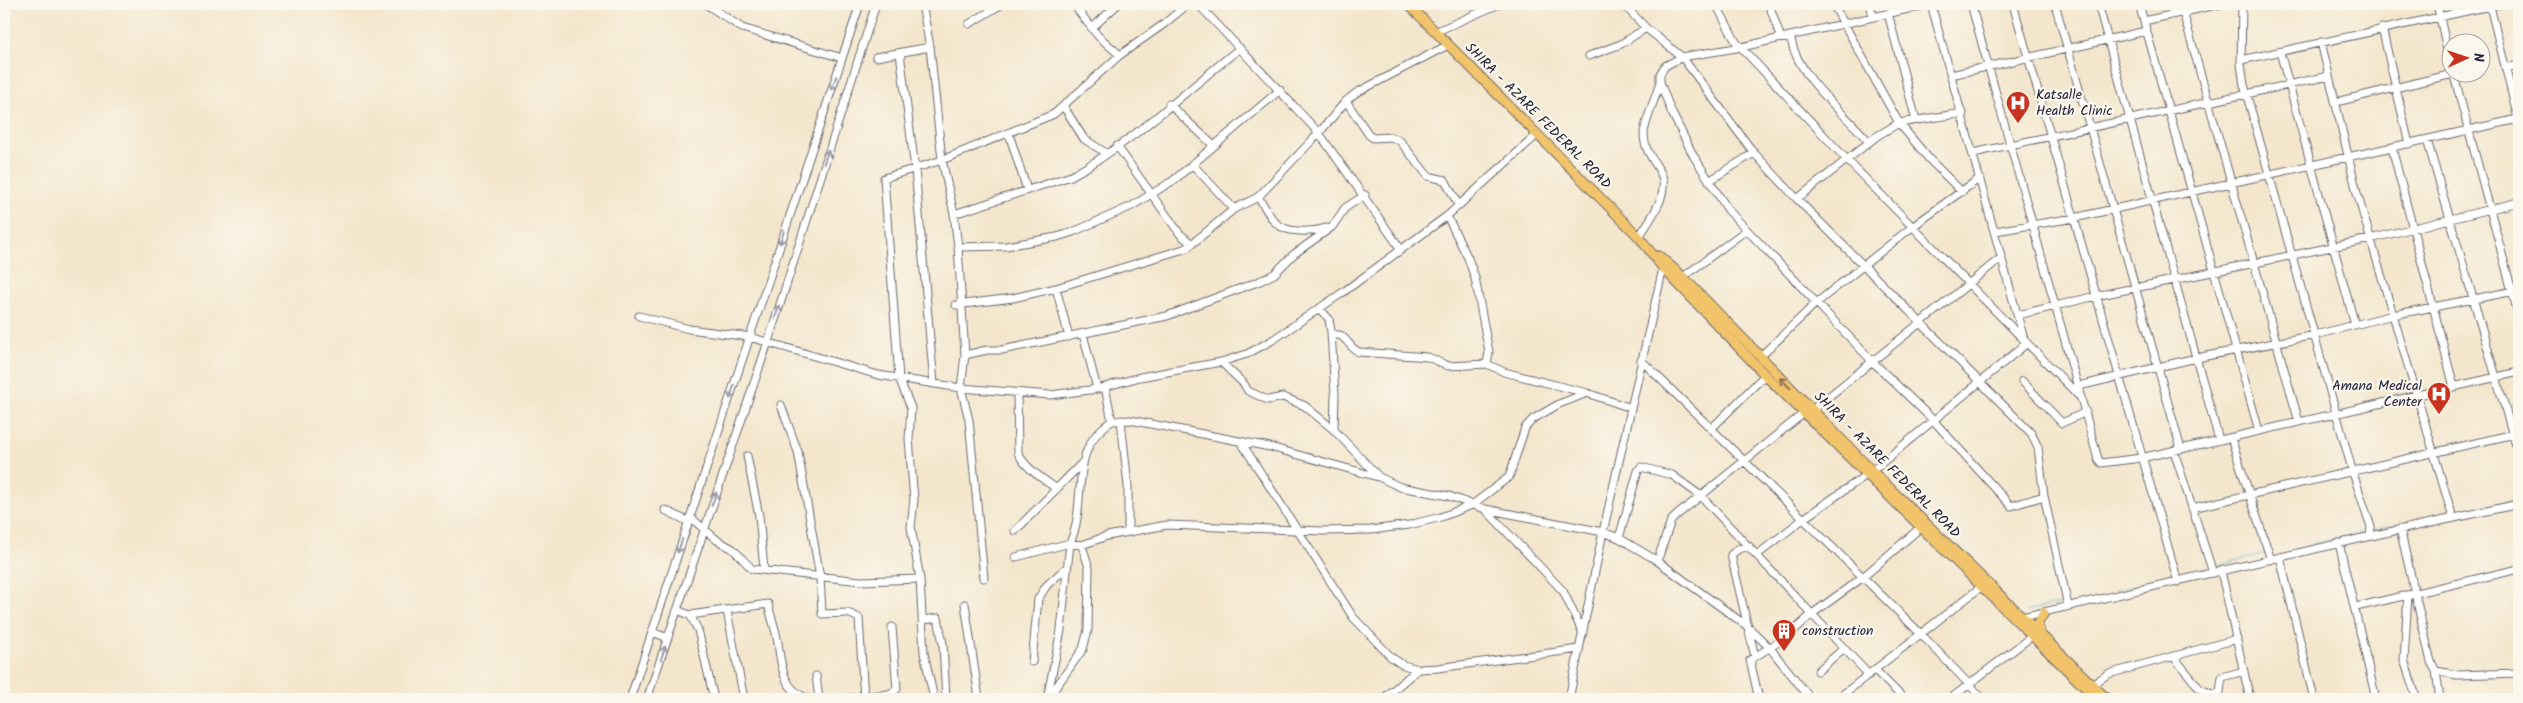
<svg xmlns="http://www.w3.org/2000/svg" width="2523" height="703" viewBox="0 0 2523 703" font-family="Kalam,sans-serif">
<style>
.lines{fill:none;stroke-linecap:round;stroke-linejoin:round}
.stream{stroke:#42acc1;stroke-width:1}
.minor-casing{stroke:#6b676e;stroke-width:9}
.major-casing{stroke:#6b676e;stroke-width:11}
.minor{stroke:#fff;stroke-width:7}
.major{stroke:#f1c36a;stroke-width:9}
.oneway{stroke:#9c9ca7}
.oneway2{stroke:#8a7252}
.labels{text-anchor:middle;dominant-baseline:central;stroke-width:4.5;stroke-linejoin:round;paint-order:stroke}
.poi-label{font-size:14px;fill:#22223b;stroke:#fbf7ec;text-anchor:start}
.street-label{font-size:14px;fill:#22223b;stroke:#fbf7ec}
</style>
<rect width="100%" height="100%" fill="#fbf7ec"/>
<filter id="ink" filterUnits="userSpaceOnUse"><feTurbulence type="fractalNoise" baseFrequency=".02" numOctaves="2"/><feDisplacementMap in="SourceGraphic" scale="10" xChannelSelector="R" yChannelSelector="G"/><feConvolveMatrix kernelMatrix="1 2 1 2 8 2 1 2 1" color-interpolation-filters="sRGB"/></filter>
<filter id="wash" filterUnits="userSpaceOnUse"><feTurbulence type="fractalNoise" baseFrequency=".0096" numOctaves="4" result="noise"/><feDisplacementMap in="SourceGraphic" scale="20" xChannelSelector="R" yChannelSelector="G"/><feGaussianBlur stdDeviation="1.12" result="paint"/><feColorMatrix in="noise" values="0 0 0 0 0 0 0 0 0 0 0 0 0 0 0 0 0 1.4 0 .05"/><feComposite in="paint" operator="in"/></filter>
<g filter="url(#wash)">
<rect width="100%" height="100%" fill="#f3e6cc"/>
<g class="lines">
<path class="stream" d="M2454 513 2519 499
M2373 530 2448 514
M2312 543 2367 532
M2215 566 2267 553
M2181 574 2208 567
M2114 591 2170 577
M2026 611 2064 603"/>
</g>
</g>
<g filter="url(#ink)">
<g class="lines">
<defs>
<path id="minor" d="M706 4 742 28 842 58
M922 4 930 47 942 160 954 214 958 247 965 355 961 388 969 420 984 578
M1073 4 1098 36 1120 55
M1198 4 1319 133 1400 248
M1623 4 1646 28 1682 57 1742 47 1930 4
M1716 4 1736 42 1847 160 2081 398
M1769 4 1780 36 1791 40C1799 79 1844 112 1869 142
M1833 4 1899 123 1929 159 1962 192
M1870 4 1873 16
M1931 4 2025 343
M1971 4 2098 459 2101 463 2141 458 2519 372
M2013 4 2178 582
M2055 4 2181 449
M2098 4 2219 440
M2139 4 2259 431
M2242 4 2241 64 2244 85 2353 473 2371 527 2370 536
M2437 4 2450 63
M2490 6 2519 122
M2183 12 2299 422
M1888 13 1916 120
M2144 21 2220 4
M969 24 1002 4
M1092 28 1117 5
M2382 28 2409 144
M1435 32 1499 4
M2321 42 2357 193 2453 518
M2280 52 2355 325
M900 53 915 169 934 384
M1589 56 1621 44 1646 28
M876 57 930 47
M2241 60 2499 4
M2505 68 2519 65
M2453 72 2519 317
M1951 75 2146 31
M1346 101 1369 135 1373 138 1391 137 1400 141 1428 176 1445 180 1459 206
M2336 102 2453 74
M1169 104 1212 144 1211 148
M1064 107 1084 139 1106 153
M1009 134 1027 190
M2427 140 2519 456
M1117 146 1180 234 1192 244
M2392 148 2454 387
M1973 153 2329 76
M1192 164 1234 209
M1709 181 1754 153
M1258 197C1264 205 1269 216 1276 223 1287 234 1313 232 1326 228
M1797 199 1877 136 1899 123 1963 113
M954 214 1071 176C1132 143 1186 91 1240 48
M1447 216 1468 258 1475 278 1489 352 1487 364 1504 372 1587 393 1631 408
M1995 231 2074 218 2518 119
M1639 237C1650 219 1673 191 1659 170 1652 158 1644 149 1644 134 1644 124 1657 94 1660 82
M958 247 1006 246 1057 237 1073 232 1132 206 1174 180 1280 90
M1683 277 1745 231
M1056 288 1069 337
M956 305 1013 298 1056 288 1187 248 1234 209 1258 197 1319 133 1346 101 1356 93 1448 45
M1320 309 1329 319 1331 332 1335 395 1334 430
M2018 315 2096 296 2370 239 2519 202
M639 316 689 329 750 337 878 375 961 388 1050 395 1097 389 1140 377 1221 362 1247 354 1271 341 1342 293 1447 216 1538 134
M1331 332 1336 335H1340C1348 340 1350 348 1359 352L1428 357 1448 366 1487 364
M1083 334 1097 389
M965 355 987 350H1002L1167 316 1260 281 1274 274 1294 254 1332 227 1345 208 1365 195
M1760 357 1815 304 1912 227 1980 178
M1641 360 1921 634 1983 699
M1221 362 1244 384 1248 391 1268 400 1283 397 1305 406 1334 430 1379 477 1400 487 1449 496 1485 509 1603 532 1619 538 1656 560 1747 626 1769 647 1811 699
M2022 381 2062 423 2086 412
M2079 386 2196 358 2315 335 2393 315 2519 290
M1105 387 1112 421 1130 420 1270 447 1378 477
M1017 393 1018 453C1026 469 1043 479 1057 489
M781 405 798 452 820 577 822 614 848 613 859 618 864 699
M1812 410 2002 257
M1121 420 1128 486V531
M1711 429 1765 375
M2231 438 2271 560
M1241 442 1353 617 1391 657 1403 665 1418 669 1438 668 1579 649
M2174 451 2213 573
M747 456 759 516 764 569
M2044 496 2011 506 1932 419 1873 362 1728 210 1693 155 1671 111 1660 82V74L1665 66 1682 57 1754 153 1797 199 2031 433 2038 447 2044 496 2068 606
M2192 508 2519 433
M1485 509 1563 591 1583 633
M665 510 689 522
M690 517 717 540 733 549 752 569 861 581 920 579
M2400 529 2431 662 2436 671 2457 675 2519 673
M1015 531 1083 462
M1619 538 1638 471 1641 467 1672 475 1701 496 1869 675
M2339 543 2376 699
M1749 546 1738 549 1731 555 1755 657
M1757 555 1803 519 1872 471 2026 344
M1659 556 1671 521 1677 515 1804 413
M1016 557 1070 543 1082 545 1107 536 1167 525 1323 531 1371 530 1409 525 1441 517 1472 505 1509 477 1525 428 1533 419 1559 404 1587 393
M2280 557 2314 699
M2221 571 2250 699
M2408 595 2404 660 2417 699
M965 604 979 699
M2356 607 2519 569
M677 610 690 615 768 604C771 617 776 630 778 643 781 666 783 691 809 699
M727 611 744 699
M690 615 698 630 714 699
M2022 617 2380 534 2519 504
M923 620 938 618 943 644 946 699
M652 632 668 638
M2173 656 2200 689 2214 695 2220 692 2222 677 2244 671
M1032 662 1038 599 1047 585 1067 567
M1875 670 1904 699
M1818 671 1844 648
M2436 671 2440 699
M816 676 819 699
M2092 685 2108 674 2237 639
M1049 697 1083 649 1088 630 1089 568 1082 545
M630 699 860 4
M647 699 768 342 876 4
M839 699 889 694 897 689 892 627
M934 699 924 653 920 579 911 527 914 500 909 439 911 408 899 378 884 178 942 160 1054 114 1120 55 1164 24 1188 4
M1047 699 1061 630 1070 543C1089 501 1066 450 1112 421
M1383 699 1418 669
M1569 699 1603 532 1663 268
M1759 699 1750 660 1788 636 1812 614 1863 577 1920 528
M1837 699 1981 587
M1950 699 2032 636"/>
<path id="major" d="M1408 4 1639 237 1663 268 1765 375 2097 699
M1659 256 1683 277 1872 471 2107 699
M2040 634 2038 623 2044 613"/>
</defs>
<use href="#minor" class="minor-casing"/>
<use href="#major" class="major-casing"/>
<use href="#minor" class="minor"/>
<use href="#major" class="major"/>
</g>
<defs><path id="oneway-shaft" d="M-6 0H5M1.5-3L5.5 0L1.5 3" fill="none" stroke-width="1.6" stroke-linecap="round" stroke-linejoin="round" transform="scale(1.25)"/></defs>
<g class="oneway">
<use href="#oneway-shaft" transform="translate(834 83) rotate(109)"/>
<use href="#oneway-shaft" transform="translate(826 157) rotate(-72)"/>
<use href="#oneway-shaft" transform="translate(782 237) rotate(108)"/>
<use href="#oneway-shaft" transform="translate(777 312) rotate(-72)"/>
<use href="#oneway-shaft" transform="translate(732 392) rotate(108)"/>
<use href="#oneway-shaft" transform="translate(714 499) rotate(-71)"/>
<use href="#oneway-shaft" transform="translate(680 546) rotate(109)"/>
<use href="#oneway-shaft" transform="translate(663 653) rotate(-72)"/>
</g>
<use class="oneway2" href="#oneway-shaft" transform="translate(1785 383) rotate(-135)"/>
</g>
<defs>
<symbol id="hospital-pin" viewBox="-11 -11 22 30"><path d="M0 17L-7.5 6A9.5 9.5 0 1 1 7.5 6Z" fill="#c8321e" stroke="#fbf7ec"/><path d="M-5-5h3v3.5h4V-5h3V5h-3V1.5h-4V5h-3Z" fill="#fff"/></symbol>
<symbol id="building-pin" viewBox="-11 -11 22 30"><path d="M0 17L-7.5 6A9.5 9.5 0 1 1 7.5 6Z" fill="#c8321e" stroke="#fbf7ec"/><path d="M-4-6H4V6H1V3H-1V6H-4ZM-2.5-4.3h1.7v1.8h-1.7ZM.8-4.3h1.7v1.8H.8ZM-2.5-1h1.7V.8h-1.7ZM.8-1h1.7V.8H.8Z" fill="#fff"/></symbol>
</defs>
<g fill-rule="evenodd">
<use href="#hospital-pin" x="2004" y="89" width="28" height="38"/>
<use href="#hospital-pin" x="2425" y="380" width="28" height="38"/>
<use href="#building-pin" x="1770" y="617" width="28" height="38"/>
</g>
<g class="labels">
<g class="poi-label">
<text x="2036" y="95">Katsalle<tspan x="2036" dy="16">Health Clinic</tspan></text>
<text x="2422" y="386" text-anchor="end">Amana Medical<tspan x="2422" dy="16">Center</tspan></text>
<text x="1802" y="631">construction</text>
</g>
<g class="street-label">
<text transform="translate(1538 116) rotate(45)">SHIRA - AZARE FEDERAL ROAD</text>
<text transform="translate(1887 465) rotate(45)">SHIRA - AZARE FEDERAL ROAD</text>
</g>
</g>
<rect width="2523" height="703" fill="none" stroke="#fbf7ec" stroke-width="20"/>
<g transform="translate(2466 58) rotate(87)"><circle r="24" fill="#fbf7ec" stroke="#a4a2a5"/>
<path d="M0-4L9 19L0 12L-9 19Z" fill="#c8321e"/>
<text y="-8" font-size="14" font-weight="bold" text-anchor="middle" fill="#22223b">N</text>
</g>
</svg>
